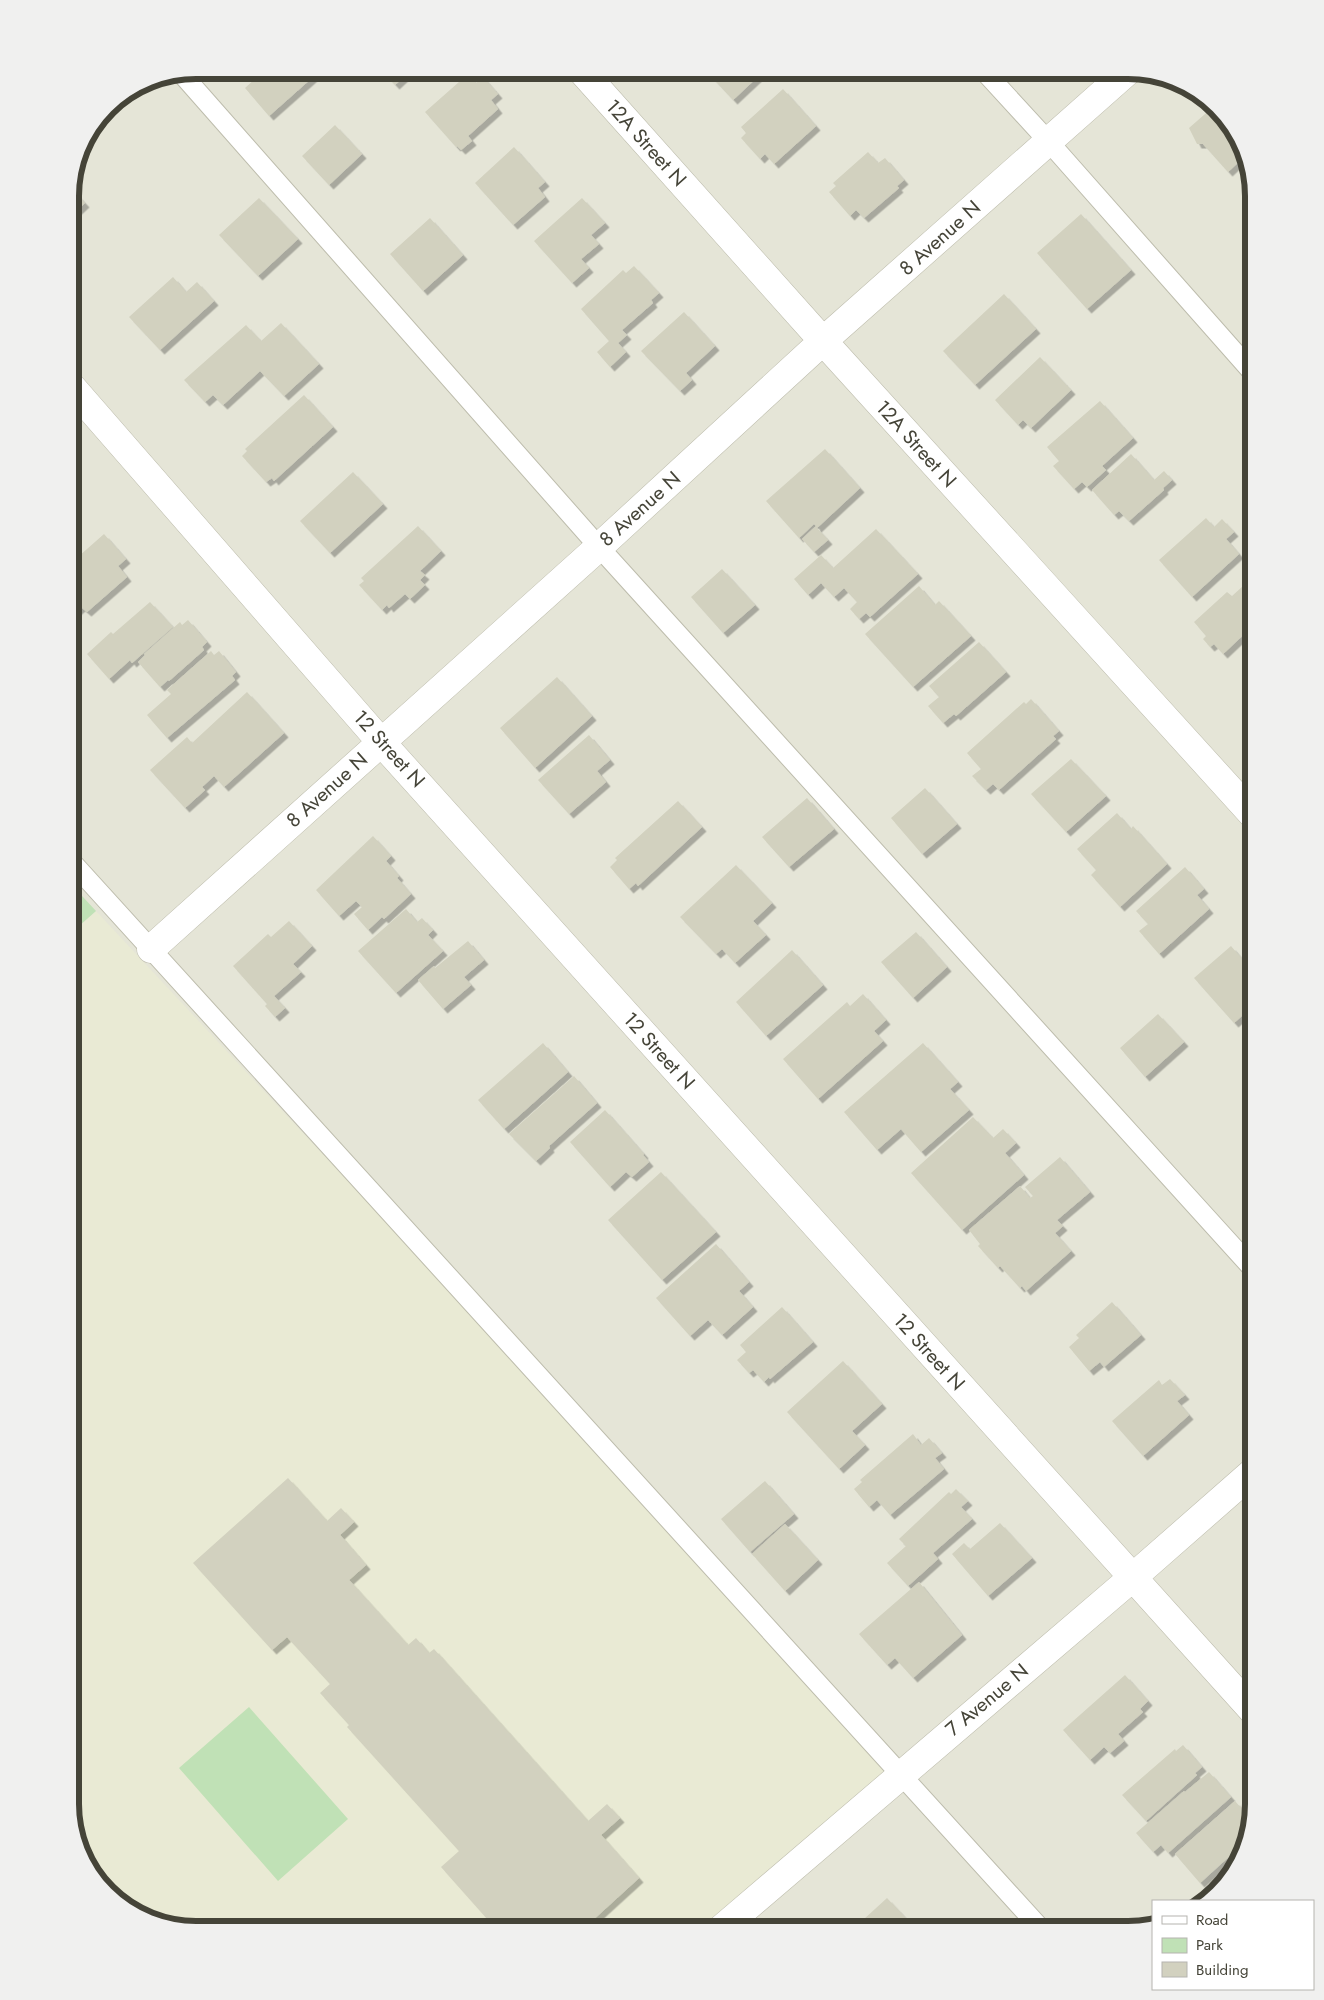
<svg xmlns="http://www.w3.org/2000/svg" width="1324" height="2000" viewBox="0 0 1324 2000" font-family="Jost,sans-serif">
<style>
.residential{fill:#e5e5d7}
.education{fill:#e9ead4}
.green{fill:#c0e1b6}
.building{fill:#d2d1bf;filter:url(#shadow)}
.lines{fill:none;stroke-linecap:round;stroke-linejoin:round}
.service-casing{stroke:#bdbcac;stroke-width:21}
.minor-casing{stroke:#bdbcac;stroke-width:29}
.service{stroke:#fff;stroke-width:19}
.minor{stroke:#fff;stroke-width:28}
.labels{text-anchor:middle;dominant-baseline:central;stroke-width:5;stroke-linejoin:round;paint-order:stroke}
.street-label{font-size:20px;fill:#454438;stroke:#fff}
.rim{fill:none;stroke:#454438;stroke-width:6}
</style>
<defs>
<filter id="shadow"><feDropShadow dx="4.5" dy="4.5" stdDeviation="0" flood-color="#0004"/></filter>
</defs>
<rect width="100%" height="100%" fill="#f2f2e9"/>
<path class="residential" d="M195 70H1137L1198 91 1237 133 1254 195V1805L1237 1868 1203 1901H1153V1924L1129 1930H187L132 1913 87 1867 70 1805V187L80 147 107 107 148 79Z"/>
<path class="education" d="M96 911 901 1774 720 1930H187L132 1913 87 1867 70 1805V934Z"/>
<path class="green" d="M70 883 96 911 70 934Z
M249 1707 348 1819 278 1881 179 1768Z"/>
<path class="building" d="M265 70H307L313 77 269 116 245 88Z
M381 70H404L407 74 395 85Z
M705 70H765L733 100Z
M468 74 476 83 483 77 498 94 491 100 498 109 468 136 472 141 461 150 457 146 456 147 425 112Z
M783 89 816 126 774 164 765 154 760 159 741 138 746 133 741 127Z
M1213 107 1237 133 1244 157 1228 172 1203 144H1197L1189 128Z
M335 125 362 154 329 185 302 156Z
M514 147 545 182 538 188 545 197 513 225 475 183Z
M868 152 878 163 885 158 904 180 897 186 899 188 864 218 856 210 850 216 829 192 836 186 833 183Z
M72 180 77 186 73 190 85 203 70 217V187Z
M259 198 298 239 258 276 219 235Z
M582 198 605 223 591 235 599 244 581 259 589 268 572 283 534 241Z
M1081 214 1131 270 1087 309 1037 253Z
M430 218 463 255 423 291 390 254Z
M634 266 659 293 651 300 653 303 622 330 627 335 618 343 626 352 610 367 597 352 609 341 581 309 623 270 626 273Z
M173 277 186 292 197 282 214 301 160 350 129 317Z
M1004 294 1036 329 975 385 943 351Z
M684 312 715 346 686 373 692 380 680 391 641 351Z
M281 323 319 364 284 396 260 371 223 405 213 395 205 402 184 380 246 325 261 341Z
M1040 357 1071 390 1031 428 1023 420 1018 425 995 400Z
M304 395 333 427 274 481 272 478 266 482 242 456 247 451 245 449Z
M1100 401 1133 438 1102 466 1106 470 1087 487 1082 482 1074 489 1053 466 1059 461 1047 447Z
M825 449 860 488 817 528 828 540 814 552 802 539 816 526 814 524 799 538 766 501Z
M1131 454 1154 480 1164 471 1172 480 1163 488 1164 490 1129 521 1119 511 1114 515 1092 490Z
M353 472 383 504 330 553 300 521Z
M1206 518 1214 527 1222 519 1234 532 1226 539 1239 554 1192 597 1159 560Z
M418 526 441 551 420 571 425 575 420 580 425 585 410 599 405 594 389 608 387 605 382 610 359 585 364 581 361 578Z
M876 529 918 574 870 617 866 613 859 619 850 609 857 602 844 588 834 597 821 583 808 595 794 579 821 555 833 568Z
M104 534 126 559 118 566 127 577 87 612 81 607 70 617V564Z
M722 569 755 605 723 633 691 597Z
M1254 576V625L1223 654 1214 644 1210 647 1203 639 1206 636 1194 622 1227 592 1232 596Z
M919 586 935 605 939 601 971 636 913 687 865 634Z
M150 602 173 627 132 663 130 660 109 679 87 654 111 632 113 634Z
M188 620 207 642 202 647 204 650 169 681 168 680 160 687 138 662 145 655 144 654 180 622 182 625Z
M979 642 1006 672 956 716 954 714 943 723 928 706 939 697 929 686Z
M211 651 214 655 219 651 236 672 232 676 235 680 167 738 147 715 171 694 167 690Z
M557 677 592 716 535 768 500 728Z
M247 692 284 733 224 787 214 776 202 787 205 790 185 808 150 770 187 737 192 743Z
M1031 699 1059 731 1053 736 1056 739 999 790 993 784 986 790 972 776 981 769 967 753 1024 702 1026 704Z
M589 735 610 760 597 771 606 782 569 814 538 780Z
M1071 759 1106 796 1066 832 1031 794Z
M925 788 957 824 922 854 891 818Z
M807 798 834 829 789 867 762 837Z
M678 801 702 827 638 886 636 883 629 889 610 867 617 860 615 858Z
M1117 813 1131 829 1133 826 1167 864 1120 907 1091 875 1096 870 1077 849Z
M373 836 391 856 386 861 399 876 397 878 411 894 384 919 382 917 368 930 354 914 362 907 356 901 339 916 316 890Z
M736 865 772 903 753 921 766 935 735 963 722 949 716 954 680 917Z
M1185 867 1204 889 1197 895 1209 909 1159 954 1139 931 1148 924 1136 911Z
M406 909 417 922 422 918 433 930 428 935 443 951 396 993 358 951Z
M289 921 312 946 293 964 301 972 274 996 285 1008 275 1017 265 1006 267 1004 233 966 268 934 271 937Z
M916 932 947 967 913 998 881 962Z
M468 941 484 960 464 977 471 985 443 1009 418 980 434 966 435 968Z
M1231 946 1243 960 1248 955 1254 962V1005L1234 1023 1194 978Z
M792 950 823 985 766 1036 736 1002Z
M863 994 886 1020 874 1031 883 1041 818 1099 783 1059 847 1002 850 1006Z
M1158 1014 1184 1042 1145 1077 1120 1048Z
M543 1043 568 1072 504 1129 478 1100Z
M923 1043 958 1082 950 1089 969 1110 921 1152 901 1129 877 1150 844 1112Z
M574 1076 597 1103 549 1146 550 1148 536 1161 509 1134Z
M605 1110 644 1154 643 1155 649 1162 632 1177 626 1172 610 1187 570 1142Z
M973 1117 993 1138 1003 1129 1016 1143 1005 1153 1024 1175 962 1230 911 1173Z
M1060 1157 1090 1192 1057 1220 1063 1226 1055 1233 1071 1251 1026 1291 1022 1286 1020 1288 1000 1266 998 1268 978 1246 980 1244 969 1230 1020 1186 1030 1198 1033 1196 1025 1187Z
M661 1172 716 1232 662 1280 608 1220Z
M716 1244 749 1282 739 1291 753 1307 722 1335 708 1320 690 1336 656 1298Z
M1112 1302 1141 1335 1104 1367 1100 1362 1089 1371 1069 1347 1079 1338 1076 1335Z
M782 1307 813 1342 770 1379 769 1377 764 1382 753 1370 749 1373 737 1360 746 1352 740 1345Z
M843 1361 882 1404 852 1431 865 1445 839 1469 787 1412Z
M1170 1379 1185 1395 1177 1401 1189 1415 1143 1456 1112 1421 1159 1380 1162 1385Z
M913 1434 921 1445 929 1438 942 1453 935 1458 944 1469 890 1515 877 1500 869 1507 854 1489 862 1482 860 1480Z
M288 1478 327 1521 341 1508 354 1522 340 1535 366 1565 349 1580 408 1645 416 1638 429 1653 434 1649 588 1821 607 1804 620 1818 601 1835 639 1878 582 1930H497L441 1867 459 1851 347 1727 349 1725 320 1693 330 1684 287 1637 272 1650 193 1563Z
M765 1481 794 1514 750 1552 721 1519Z
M956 1489 968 1501 961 1507 972 1519 933 1553 938 1559 908 1586 887 1563 906 1546 899 1539 949 1492 951 1494Z
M1000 1523 1032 1558 988 1596 952 1554 964 1543 970 1549Z
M785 1524 818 1560 785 1591 752 1554Z
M919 1582 962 1635 913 1678 895 1658 887 1665 859 1634Z
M1125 1675 1148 1701 1140 1709 1143 1712 1118 1734 1124 1741 1110 1753 1104 1747 1090 1760 1063 1730Z
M1183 1745 1202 1767 1195 1773 1197 1775 1146 1821 1122 1795 1175 1749 1176 1751Z
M1209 1772 1231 1797 1168 1853 1161 1845 1153 1852 1136 1833 1184 1791 1185 1792Z
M1235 1801 1250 1818 1243 1844 1200 1883 1175 1854Z
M887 1898 917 1930H852Z"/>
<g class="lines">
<defs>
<path id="service" d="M983 70 1049 142 1254 374
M181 73 599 547 1254 1270
M70 860 1042 1930"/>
<path id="minor" d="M581 70 823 341 1254 816
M70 385 381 742 1254 1712
M151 949 599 547 823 341 1129 70
M720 1930 1132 1578 1254 1471"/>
</defs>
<use href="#service" class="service-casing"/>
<use href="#minor" class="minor-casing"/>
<use href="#service" class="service"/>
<use href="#minor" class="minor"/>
</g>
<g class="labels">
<g class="street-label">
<text transform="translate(646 143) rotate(48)">12A Street N</text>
<text transform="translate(940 238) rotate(-42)">8 Avenue N</text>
<text transform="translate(916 444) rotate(48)">12A Street N</text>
<text transform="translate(640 509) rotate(-42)">8 Avenue N</text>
<text transform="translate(389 749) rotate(48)">12 Street N</text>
<text transform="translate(327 790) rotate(-42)">8 Avenue N</text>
<text transform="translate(659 1051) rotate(48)">12 Street N</text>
<text transform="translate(929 1352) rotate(48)">12 Street N</text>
<text transform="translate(987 1700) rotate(-40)">7 Avenue N</text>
</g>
</g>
<path d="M0 0H1324V2000H0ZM196 79H1128A117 117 0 0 1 1245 196V1804A117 117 0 0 1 1128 1921H196A117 117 0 0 1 79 1804V196A117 117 0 0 1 196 79Z" fill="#f0f0ef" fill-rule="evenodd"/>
<path class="rim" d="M196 79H1128A117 117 0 0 1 1245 196V1804A117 117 0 0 1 1128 1921H196A117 117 0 0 1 79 1804V196A117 117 0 0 1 196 79Z"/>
<rect x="1152" y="1900" width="162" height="90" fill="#ffffff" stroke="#b5b4af"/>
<rect x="1162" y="1916" width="25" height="8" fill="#ffffff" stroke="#b5b4af"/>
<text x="1196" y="1925" font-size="15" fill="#454438">Road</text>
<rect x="1162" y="1938" width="25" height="15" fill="#c0e1b6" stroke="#b5b4af"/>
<text x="1196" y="1950" font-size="15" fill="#454438">Park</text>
<rect x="1162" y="1962" width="25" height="15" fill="#d2d1bf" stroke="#b5b4af"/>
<text x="1196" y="1975" font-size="15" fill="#454438">Building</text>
</svg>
